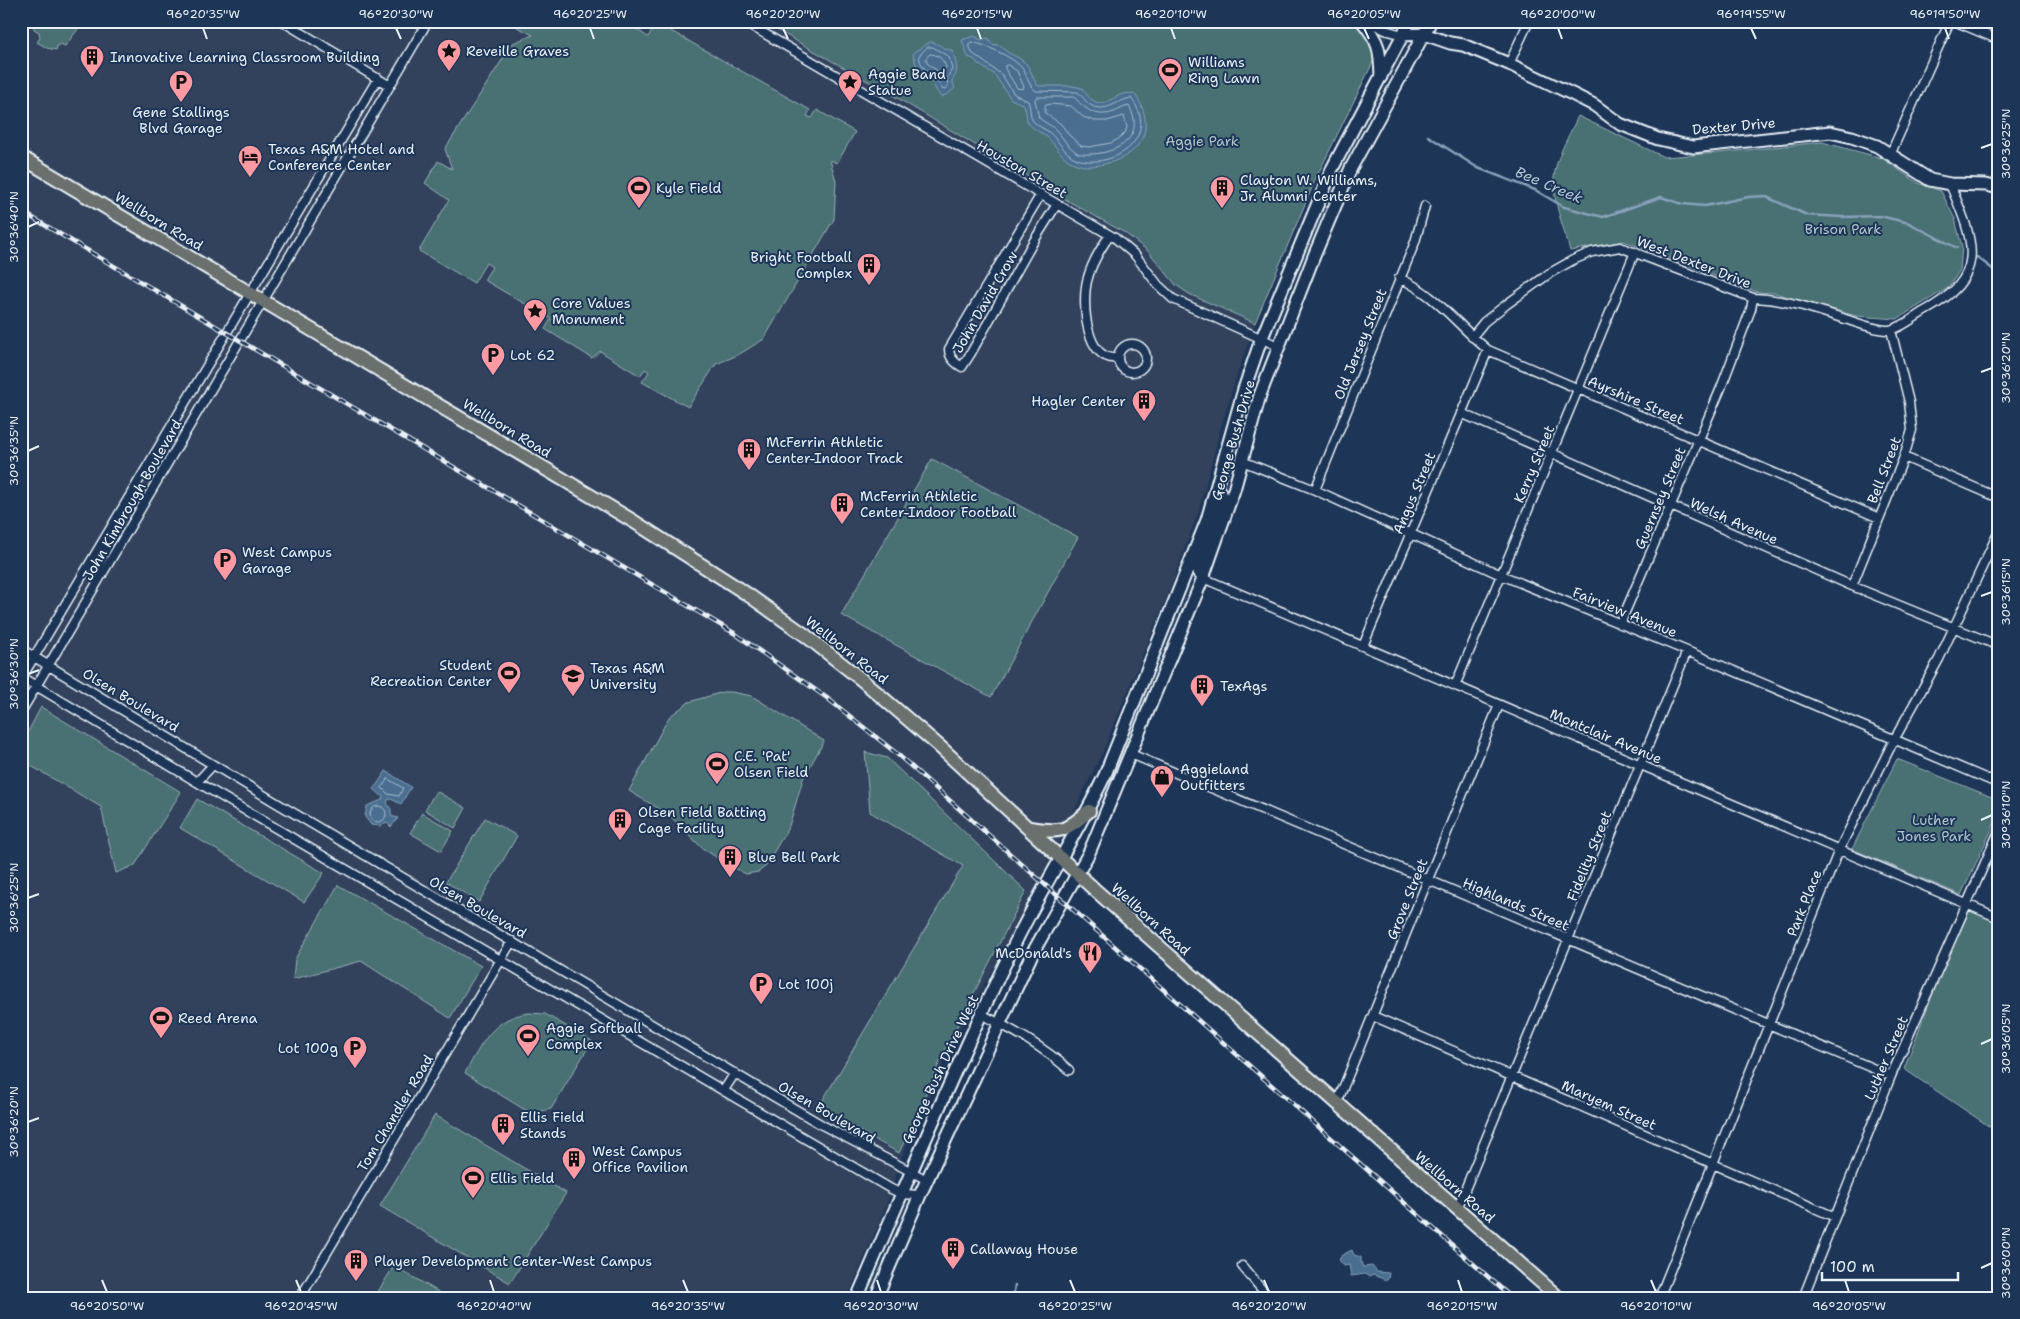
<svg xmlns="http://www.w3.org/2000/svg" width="2020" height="1319" viewBox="0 0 2020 1319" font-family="'Shantell Sans',sans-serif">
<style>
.built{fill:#31425d}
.green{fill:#486f73;stroke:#98b0b6}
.water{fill:#486e90;stroke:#88a2ba}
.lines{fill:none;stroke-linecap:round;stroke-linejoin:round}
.shore{stroke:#a8bdce;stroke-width:1}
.stream{stroke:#88a2ba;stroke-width:2.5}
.street-casing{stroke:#e8f1f8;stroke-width:11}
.secondary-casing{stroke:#e8f1f8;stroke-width:15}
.primary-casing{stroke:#e8f1f8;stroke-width:16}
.street{stroke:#1d3557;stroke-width:8}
.secondary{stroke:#1d3557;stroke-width:11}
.primary{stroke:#6b706d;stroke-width:12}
.rail-casing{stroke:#e8f1f8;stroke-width:4.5}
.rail{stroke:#1d3557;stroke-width:2.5;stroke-dasharray:8;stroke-linecap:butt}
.ticks{fill:none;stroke:#e8f1f8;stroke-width:2}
.labels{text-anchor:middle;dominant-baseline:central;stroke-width:4;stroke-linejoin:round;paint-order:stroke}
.poi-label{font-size:14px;fill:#e8f1f8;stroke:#1d3557;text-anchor:start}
.street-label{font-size:14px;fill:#e8f1f8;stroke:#1d3557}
.park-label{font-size:14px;fill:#b0c4c9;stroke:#1d3557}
.water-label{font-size:15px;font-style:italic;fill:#b0c3d4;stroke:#1d3557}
.neatline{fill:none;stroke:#e8f1f8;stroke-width:2}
.ticks-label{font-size:12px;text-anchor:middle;fill:#e8f1f8}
</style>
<rect width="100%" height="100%" fill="#1d3557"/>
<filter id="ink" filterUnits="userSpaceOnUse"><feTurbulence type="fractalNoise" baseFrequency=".02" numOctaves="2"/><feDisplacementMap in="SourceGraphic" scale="10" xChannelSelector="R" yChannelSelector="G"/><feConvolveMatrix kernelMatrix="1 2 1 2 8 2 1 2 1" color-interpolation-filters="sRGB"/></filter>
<g filter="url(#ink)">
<path class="built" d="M21 21H1395L1327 154 1259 313 1238 372 1222 423 1199 510 1170 589 1103 751 1033 896 954 1040 901 1158 885 1209 847 1298H21Z"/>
<path class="green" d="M34 21H78L81 25 65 46 60 44 57 46 56 50 47 48 37 42 40 38 39 32 34 29Z
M521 21H632L630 25 648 37 657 23 810 110 807 116 812 118 817 110 855 132 837 163 830 160 836 181 834 219 764 339 738 355 716 364 688 407 642 382 649 372 645 369 640 376 600 351 592 358 545 329 551 319 484 280 492 267 486 263 474 283 419 251 449 200 425 183 438 161 452 169 445 149 513 43 533 35 517 27Z
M761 21H1352L1366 30 1378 52 1316 178 1255 323 1189 294 1176 285 1148 251 1125 233 1070 202 894 96Z
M1578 116 1664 157 1719 153 1822 142 1882 158 1918 183 1941 191 1955 219 1962 247 1960 270 1948 288 1897 319 1856 316 1775 293 1757 292 1624 241 1570 251C1565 232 1556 209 1554 190 1551 164 1568 139 1578 116Z
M932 459 1078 537 991 697 841 615Z
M723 692H732L752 696 824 741 803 779 789 826 765 867 758 872 746 874 730 866 702 848 668 814 629 791 669 717 689 702Z
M41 707 181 792 135 865 116 873 101 807 21 760V745Z
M865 752 887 758 1026 891 949 1042 899 1153 818 1108 963 866 870 812Z
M1897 759 1999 800V814L1961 895 1852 849Z
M436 791 466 808 455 828 425 810Z
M197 799 324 873 304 902 180 828Z
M422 813 453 831 441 851 410 833Z
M485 818 517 836 479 902 446 882Z
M338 885 481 966 450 1018 361 961 293 979 295 959Z
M1967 904 1999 918V1133L1904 1069Z
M528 1013 545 1014 592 1041 551 1109 530 1113 465 1073C482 1044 491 1019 528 1013Z
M435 1115 566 1193 510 1283 380 1206Z
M394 1266 449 1298H450H374Z"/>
<path class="water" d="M974 36 981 40 988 38 992 44 1002 46C1006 54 1016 55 1023 61 1031 67 1032 78 1038 86H1073L1082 88C1103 121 1112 88 1135 94 1156 125 1144 154 1108 163 1098 166 1084 168 1074 163 1062 159 1056 145 1047 137 1040 131 1030 129 1027 120 1026 115 1026 110 1024 105L1011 99 994 74 978 64 974 59 968 57 962 40Z
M930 42C938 42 945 51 952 50 956 63 960 70 952 81L955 88 948 94 941 97C930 84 937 81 919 74L913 54 914 52Z
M386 771 411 787 401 804 391 799 388 800 387 803 391 809V816L398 818 391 827 387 823 380 826 371 825 365 817 367 806 382 800 383 797 374 789Z
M1352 1250 1354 1255 1361 1257V1262L1363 1267 1372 1266 1377 1272 1389 1273 1388 1279 1386 1280 1373 1275 1369 1277 1365 1274 1351 1276 1349 1265 1344 1266 1339 1260 1342 1255Z"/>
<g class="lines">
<path class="shore" d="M971 42C982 43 1015 58 1022 68 1028 76 1027 84 1036 91L1078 92C1082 96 1085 101 1089 104 1103 115 1118 100 1131 98 1160 135 1118 168 1081 160 1066 157 1060 142 1050 133 1045 129 1039 127 1034 122 1029 117 1031 107 1028 101L1014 94 1002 75 972 53 969 45Z
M928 47H933L949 57 952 69 947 79 948 86 945 90 942 89C934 71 921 73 919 56Z
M930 54C938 54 944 60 946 67L943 73H940L927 63 926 59Z
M1008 65 1017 71 1024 87 1023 89 1017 88 1005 69V66Z
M1037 97H1074C1086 110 1096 118 1114 112 1119 110 1123 107 1129 106 1146 136 1119 153 1091 154 1087 154 1080 155 1076 152 1069 147 1063 139 1058 132 1053 126 1045 123 1039 118L1035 100Z
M1051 104 1071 106 1083 117 1095 121H1107L1124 116 1127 127 1125 133 1120 138 1111 143 1089 147 1081 146 1069 135 1061 124 1045 113V106Z
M388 779 403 788 399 796 388 794 382 788Z
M370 814a8 8 0 1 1 16 0a8 8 0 1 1-16 0Z"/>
<path class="stream" d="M1428 136 1478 168 1535 190 1564 207 1603 217 1661 197 1682 204 1705 206 1748 197 1764 196 1807 215 1842 217 1880 216 1909 223 1957 248
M1977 257 1999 274
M1013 1298 1015 1285"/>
<defs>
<path id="street" d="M282 21 390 86
M743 21 1115 238 1135 255 1158 285 1173 299 1278 346
M1367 21 1385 30 1403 35
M1954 21 1999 40
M1509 64 1529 21
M1890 155 1950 21
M1041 194 949 349C949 358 955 363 962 367L971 353 1032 244 1057 204
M1110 235C1100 249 1091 264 1087 281 1082 303 1085 362 1118 358
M1399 278C1436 294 1457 325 1488 350L1879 518
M1472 337 1484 322 1507 304 1550 273 1573 260 1592 252 1620 247 1753 298C1785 299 1814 309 1845 319 1858 323 1872 329 1886 330 1897 331 1913 318 1923 312 1989 276 1975 244 1950 184
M1118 358a14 14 0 1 1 28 0a14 14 0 1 1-28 0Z
M1461 413 1852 586 1999 646
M1904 457 1999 498
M1242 461 1315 490 1501 575 1687 651 1999 784
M1315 490 1415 242 1425 206
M102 575 97 568 109 544 110 532
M1203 578 1999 918
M1852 586 1904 457 1912 430 1909 402 1891 330
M1620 624 1721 388 1751 309 1753 298
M1363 646 1488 350
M21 649 275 802 822 1125 927 1180
M21 677 197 782 891 1189 902 1194 920 1195
M21 679 378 78
M1455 686 1635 252
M21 712 428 21
M1131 754 1891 1076
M197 782 213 765
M981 1014C1013 1030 1042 1046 1069 1070
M1373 1016 1835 1217
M724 1090 735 1073
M1337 1103 1499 705
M1457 1209 1687 651
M1242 1266 1269 1298
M300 1298 512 941
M1659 1298 1839 850 1894 740 1939 659 1999 531
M1803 1298 1891 1076 1999 831"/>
<path id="secondary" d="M1362 21C1380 43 1380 50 1381 77
M1403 35 1424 34 1450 43 1463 45 1509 64 1572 94 1594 105 1620 124 1658 139 1693 147 1830 132 1852 137 1877 146 1930 180 1950 184 1986 185 1999 188
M1203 578 1198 571 1223 498 1218 489
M857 1298C910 1176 960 1054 1019 935 1046 881 1079 830 1105 775L1207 520 1244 389 1261 340 1333 167 1410 21
M876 1298 920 1195 1032 954 1089 853 1203 578 1234 490 1260 395 1314 256 1351 168 1431 21"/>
<path id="primary" d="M21 157 633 521 747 594 805 635 862 680 939 746 1094 889 1559 1298
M1030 828C1062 833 1064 832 1089 811"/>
</defs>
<use href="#street" class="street-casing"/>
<use href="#secondary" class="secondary-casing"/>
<use href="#primary" class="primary-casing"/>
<use href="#street" class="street"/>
<use href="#secondary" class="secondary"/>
<use href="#primary" class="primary"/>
<defs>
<path id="rail" d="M21 211 734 633 827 698 896 753 1512 1298"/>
</defs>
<use href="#rail" class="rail-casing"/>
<use href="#rail" class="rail"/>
</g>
</g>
<path class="ticks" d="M203 28 207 39M396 28 401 39M590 28 594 39M783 28 788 39M977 28 981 39M1171 28 1175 39M1364 28 1369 39M1558 28 1562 39M1751 28 1756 39M1945 28 1949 39M1981 148 1992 144M28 227 39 222M1981 372 1992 368M28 451 39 446M1981 596 1992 592M28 674 39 670M1981 820 1992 815M28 898 39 894M1981 1044 1992 1039M28 1122 39 1118M1981 1268 1992 1263M102 1280 107 1292M296 1280 301 1292M490 1280 494 1292M683 1280 688 1292M877 1280 881 1292M1070 1280 1075 1292M1264 1280 1269 1292M1458 1280 1462 1292M1651 1280 1656 1292M1845 1280 1849 1292"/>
<defs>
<symbol id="sight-pin" viewBox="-11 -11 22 30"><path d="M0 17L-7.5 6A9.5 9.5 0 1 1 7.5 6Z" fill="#ff9aa2" stroke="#1d3557"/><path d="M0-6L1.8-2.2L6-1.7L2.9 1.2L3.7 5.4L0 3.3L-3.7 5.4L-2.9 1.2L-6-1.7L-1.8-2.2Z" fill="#111"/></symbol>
<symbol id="building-pin" viewBox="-11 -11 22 30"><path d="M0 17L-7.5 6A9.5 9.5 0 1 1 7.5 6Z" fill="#ff9aa2" stroke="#1d3557"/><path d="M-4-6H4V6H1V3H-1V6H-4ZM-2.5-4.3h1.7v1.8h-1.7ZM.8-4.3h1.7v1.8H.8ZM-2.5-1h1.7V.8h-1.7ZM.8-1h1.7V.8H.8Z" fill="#111"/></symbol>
<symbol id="stadium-pin" viewBox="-11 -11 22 30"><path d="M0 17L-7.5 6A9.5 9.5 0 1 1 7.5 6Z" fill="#ff9aa2" stroke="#1d3557"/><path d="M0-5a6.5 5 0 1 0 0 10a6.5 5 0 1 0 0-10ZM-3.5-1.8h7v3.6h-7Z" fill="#111"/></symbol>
<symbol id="parking-pin" viewBox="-11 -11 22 30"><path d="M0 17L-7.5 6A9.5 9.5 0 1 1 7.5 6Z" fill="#ff9aa2" stroke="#1d3557"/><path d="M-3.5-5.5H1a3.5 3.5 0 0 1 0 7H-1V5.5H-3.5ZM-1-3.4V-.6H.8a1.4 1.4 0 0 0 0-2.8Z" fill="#111"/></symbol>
<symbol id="hotel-pin" viewBox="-11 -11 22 30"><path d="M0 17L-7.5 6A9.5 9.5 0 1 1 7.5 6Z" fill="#ff9aa2" stroke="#1d3557"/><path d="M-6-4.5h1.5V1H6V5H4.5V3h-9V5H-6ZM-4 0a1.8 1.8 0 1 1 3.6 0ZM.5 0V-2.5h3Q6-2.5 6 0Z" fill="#111"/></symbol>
<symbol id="university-pin" viewBox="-11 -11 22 30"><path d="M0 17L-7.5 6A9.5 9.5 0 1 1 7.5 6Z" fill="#ff9aa2" stroke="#1d3557"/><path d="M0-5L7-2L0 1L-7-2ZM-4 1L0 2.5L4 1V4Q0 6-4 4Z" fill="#111"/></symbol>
<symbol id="shop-pin" viewBox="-11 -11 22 30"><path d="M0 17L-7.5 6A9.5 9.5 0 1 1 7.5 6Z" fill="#ff9aa2" stroke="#1d3557"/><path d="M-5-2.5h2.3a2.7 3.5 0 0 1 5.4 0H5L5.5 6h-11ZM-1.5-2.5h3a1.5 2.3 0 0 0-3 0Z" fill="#111"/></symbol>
<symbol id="restaurant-pin" viewBox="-11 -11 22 30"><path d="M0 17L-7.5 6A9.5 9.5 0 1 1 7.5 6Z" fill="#ff9aa2" stroke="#1d3557"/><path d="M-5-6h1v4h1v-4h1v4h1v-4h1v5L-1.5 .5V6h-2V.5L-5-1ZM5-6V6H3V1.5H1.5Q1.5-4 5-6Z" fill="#111"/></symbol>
</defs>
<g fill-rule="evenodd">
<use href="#sight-pin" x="435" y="37" width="28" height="38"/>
<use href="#building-pin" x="78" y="43" width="28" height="38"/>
<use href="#stadium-pin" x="1156" y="56" width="28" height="38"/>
<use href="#parking-pin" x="167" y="68" width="28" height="38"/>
<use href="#sight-pin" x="836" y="68" width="28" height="38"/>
<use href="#hotel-pin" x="236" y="143" width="28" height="38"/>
<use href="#stadium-pin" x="625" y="174" width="28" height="38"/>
<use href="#building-pin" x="1208" y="174" width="28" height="38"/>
<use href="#building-pin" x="855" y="251" width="28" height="38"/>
<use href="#sight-pin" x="521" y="297" width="28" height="38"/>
<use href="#parking-pin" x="479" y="341" width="28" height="38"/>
<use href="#building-pin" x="1130" y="387" width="28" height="38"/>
<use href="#building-pin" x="735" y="436" width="28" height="38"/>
<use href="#building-pin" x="828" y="490" width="28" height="38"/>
<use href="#parking-pin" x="211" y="546" width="28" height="38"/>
<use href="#stadium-pin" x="495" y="659" width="28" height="38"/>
<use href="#university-pin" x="559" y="662" width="28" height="38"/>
<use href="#building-pin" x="1188" y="672" width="28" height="38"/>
<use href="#stadium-pin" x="703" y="750" width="28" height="38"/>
<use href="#shop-pin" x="1148" y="763" width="28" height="38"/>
<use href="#building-pin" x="606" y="806" width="28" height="38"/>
<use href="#building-pin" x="716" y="843" width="28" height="38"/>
<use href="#restaurant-pin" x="1076" y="939" width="28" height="38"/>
<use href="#parking-pin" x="747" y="970" width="28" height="38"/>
<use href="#stadium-pin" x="147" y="1004" width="28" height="38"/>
<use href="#stadium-pin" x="514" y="1022" width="28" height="38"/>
<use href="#parking-pin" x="341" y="1034" width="28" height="38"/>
<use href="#building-pin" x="489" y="1111" width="28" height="38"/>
<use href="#building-pin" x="560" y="1145" width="28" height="38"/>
<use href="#stadium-pin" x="459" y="1164" width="28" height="38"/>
<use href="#building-pin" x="939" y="1235" width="28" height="38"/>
<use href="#building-pin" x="342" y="1247" width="28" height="38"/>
</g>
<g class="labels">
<g class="poi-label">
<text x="466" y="51">Reveille Graves</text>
<text x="110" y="57">Innovative Learning Classroom Building</text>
<text x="1188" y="62">Williams<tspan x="1188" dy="16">Ring Lawn</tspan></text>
<text x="868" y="74">Aggie Band<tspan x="868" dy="16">Statue</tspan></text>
<text x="181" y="112" text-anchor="middle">Gene Stallings<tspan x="181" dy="16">Blvd Garage</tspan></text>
<text x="268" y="149">Texas A&amp;M Hotel and<tspan x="268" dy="16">Conference Center</tspan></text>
<text x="1240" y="180">Clayton W. Williams,<tspan x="1240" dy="16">Jr. Alumni Center</tspan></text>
<text x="656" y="188">Kyle Field</text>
<text x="852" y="257" text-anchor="end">Bright Football<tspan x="852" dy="16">Complex</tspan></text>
<text x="552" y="303">Core Values<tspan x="552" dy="16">Monument</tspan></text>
<text x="510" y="355">Lot 62</text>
<text x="1126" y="401" text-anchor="end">Hagler Center</text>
<text x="766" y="442">McFerrin Athletic<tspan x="766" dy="16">Center-Indoor Track</tspan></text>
<text x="860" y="496">McFerrin Athletic<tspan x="860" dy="16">Center-Indoor Football</tspan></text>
<text x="242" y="552">West Campus<tspan x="242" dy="16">Garage</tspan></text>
<text x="492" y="665" text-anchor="end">Student<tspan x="492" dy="16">Recreation Center</tspan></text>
<text x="590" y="668">Texas A&amp;M<tspan x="590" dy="16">University</tspan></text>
<text x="1220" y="686">TexAgs</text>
<text x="734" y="756">C.E. 'Pat'<tspan x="734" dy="16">Olsen Field</tspan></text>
<text x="1180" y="769">Aggieland<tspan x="1180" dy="16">Outfitters</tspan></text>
<text x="638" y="812">Olsen Field Batting<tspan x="638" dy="16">Cage Facility</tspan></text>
<text x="748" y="857">Blue Bell Park</text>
<text x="1072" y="953" text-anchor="end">McDonald's</text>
<text x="778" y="984">Lot 100j</text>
<text x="178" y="1018">Reed Arena</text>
<text x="546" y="1028">Aggie Softball<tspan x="546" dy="16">Complex</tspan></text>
<text x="338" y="1048" text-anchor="end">Lot 100g</text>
<text x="520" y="1117">Ellis Field<tspan x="520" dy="16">Stands</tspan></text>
<text x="592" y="1151">West Campus<tspan x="592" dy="16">Office Pavilion</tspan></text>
<text x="490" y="1178">Ellis Field</text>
<text x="970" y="1249">Callaway House</text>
<text x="374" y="1261">Player Development Center-West Campus</text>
</g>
<g class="street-label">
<text transform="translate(1734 126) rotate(-5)">Dexter Drive</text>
<text transform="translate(1022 169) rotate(30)">Houston Street</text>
<text transform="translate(159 221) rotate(31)">Wellborn Road</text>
<text transform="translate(1694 262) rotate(21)">West Dexter Drive</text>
<text transform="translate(985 302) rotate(-60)">John David Crow</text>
<text transform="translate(1360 344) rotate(-68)">Old Jersey Street</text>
<text transform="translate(1636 400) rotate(23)">Ayrshire Street</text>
<text transform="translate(507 428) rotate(31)">Wellborn Road</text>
<text transform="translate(1233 440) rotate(-74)">George Bush Drive</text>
<text transform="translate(1534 464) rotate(-67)">Kerry Street</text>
<text transform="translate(1884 470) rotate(-69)">Bell Street</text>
<text transform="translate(1414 493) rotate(-67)">Angus Street</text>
<text transform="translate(1660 498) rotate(-67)">Guernsey Street</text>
<text transform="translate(132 500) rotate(-60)">John Kimbrough Boulevard</text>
<text transform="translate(1734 521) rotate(24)">Welsh Avenue</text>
<text transform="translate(1625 612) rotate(22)">Fairview Avenue</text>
<text transform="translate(847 650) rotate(38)">Wellborn Road</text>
<text transform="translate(131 700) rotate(31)">Olsen Boulevard</text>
<text transform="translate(1606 736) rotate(23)">Montclair Avenue</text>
<text transform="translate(1589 856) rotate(-68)">Fidelity Street</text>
<text transform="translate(1407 899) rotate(-68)">Grove Street</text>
<text transform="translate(1804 903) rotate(-68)">Park Place</text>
<text transform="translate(1516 904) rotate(23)">Highlands Street</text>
<text transform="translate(478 907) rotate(30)">Olsen Boulevard</text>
<text transform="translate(1151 919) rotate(42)">Wellborn Road</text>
<text transform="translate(1886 1058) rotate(-67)">Luther Street</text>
<text transform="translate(940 1069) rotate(-65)">George Bush Drive West</text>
<text transform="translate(1609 1105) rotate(24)">Maryem Street</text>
<text transform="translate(827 1112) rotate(30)">Olsen Boulevard</text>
<text transform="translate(395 1113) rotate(-59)">Tom Chandler Road</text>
<text transform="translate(1455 1187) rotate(41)">Wellborn Road</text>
</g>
<g class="park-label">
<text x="1202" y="141">Aggie Park</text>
<text x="1843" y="229">Brison Park</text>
<text x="1934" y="820">Luther<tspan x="1934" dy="16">Jones Park</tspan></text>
</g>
<g class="water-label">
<text transform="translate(1549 185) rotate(23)">Bee Creek</text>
</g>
</g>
<rect width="2020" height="1319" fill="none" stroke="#1d3557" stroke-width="55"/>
<path d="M1822 1272v8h136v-8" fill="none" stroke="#e8f1f8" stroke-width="2.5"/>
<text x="1830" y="1272" font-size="15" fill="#e8f1f8" stroke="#1d3557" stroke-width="4" paint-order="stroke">100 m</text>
<rect x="28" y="28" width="1964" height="1264" class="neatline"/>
<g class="ticks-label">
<text x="203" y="18">96°20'35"W</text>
<text x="396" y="18">96°20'30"W</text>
<text x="590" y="18">96°20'25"W</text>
<text x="783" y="18">96°20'20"W</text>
<text x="977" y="18">96°20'15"W</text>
<text x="1171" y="18">96°20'10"W</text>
<text x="1364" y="18">96°20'05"W</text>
<text x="1558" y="18">96°20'00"W</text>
<text x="1751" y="18">96°19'55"W</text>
<text x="1945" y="18">96°19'50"W</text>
<text transform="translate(2006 144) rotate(-90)" y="4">30°36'25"N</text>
<text transform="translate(14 227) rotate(-90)" y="4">30°36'40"N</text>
<text transform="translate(2006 368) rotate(-90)" y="4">30°36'20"N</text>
<text transform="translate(14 451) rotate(-90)" y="4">30°36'35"N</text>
<text transform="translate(2006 592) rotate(-90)" y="4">30°36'15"N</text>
<text transform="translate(14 674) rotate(-90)" y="4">30°36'30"N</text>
<text transform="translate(2006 815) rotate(-90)" y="4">30°36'10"N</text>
<text transform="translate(14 898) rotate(-90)" y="4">30°36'25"N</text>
<text transform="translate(2006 1039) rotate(-90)" y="4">30°36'05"N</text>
<text transform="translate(14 1122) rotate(-90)" y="4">30°36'20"N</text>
<text transform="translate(2006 1263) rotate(-90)" y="4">30°36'00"N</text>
<text x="107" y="1310">96°20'50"W</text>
<text x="301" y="1310">96°20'45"W</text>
<text x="494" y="1310">96°20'40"W</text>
<text x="688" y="1310">96°20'35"W</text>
<text x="881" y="1310">96°20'30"W</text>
<text x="1075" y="1310">96°20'25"W</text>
<text x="1269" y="1310">96°20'20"W</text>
<text x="1462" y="1310">96°20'15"W</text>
<text x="1656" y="1310">96°20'10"W</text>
<text x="1849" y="1310">96°20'05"W</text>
</g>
</svg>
